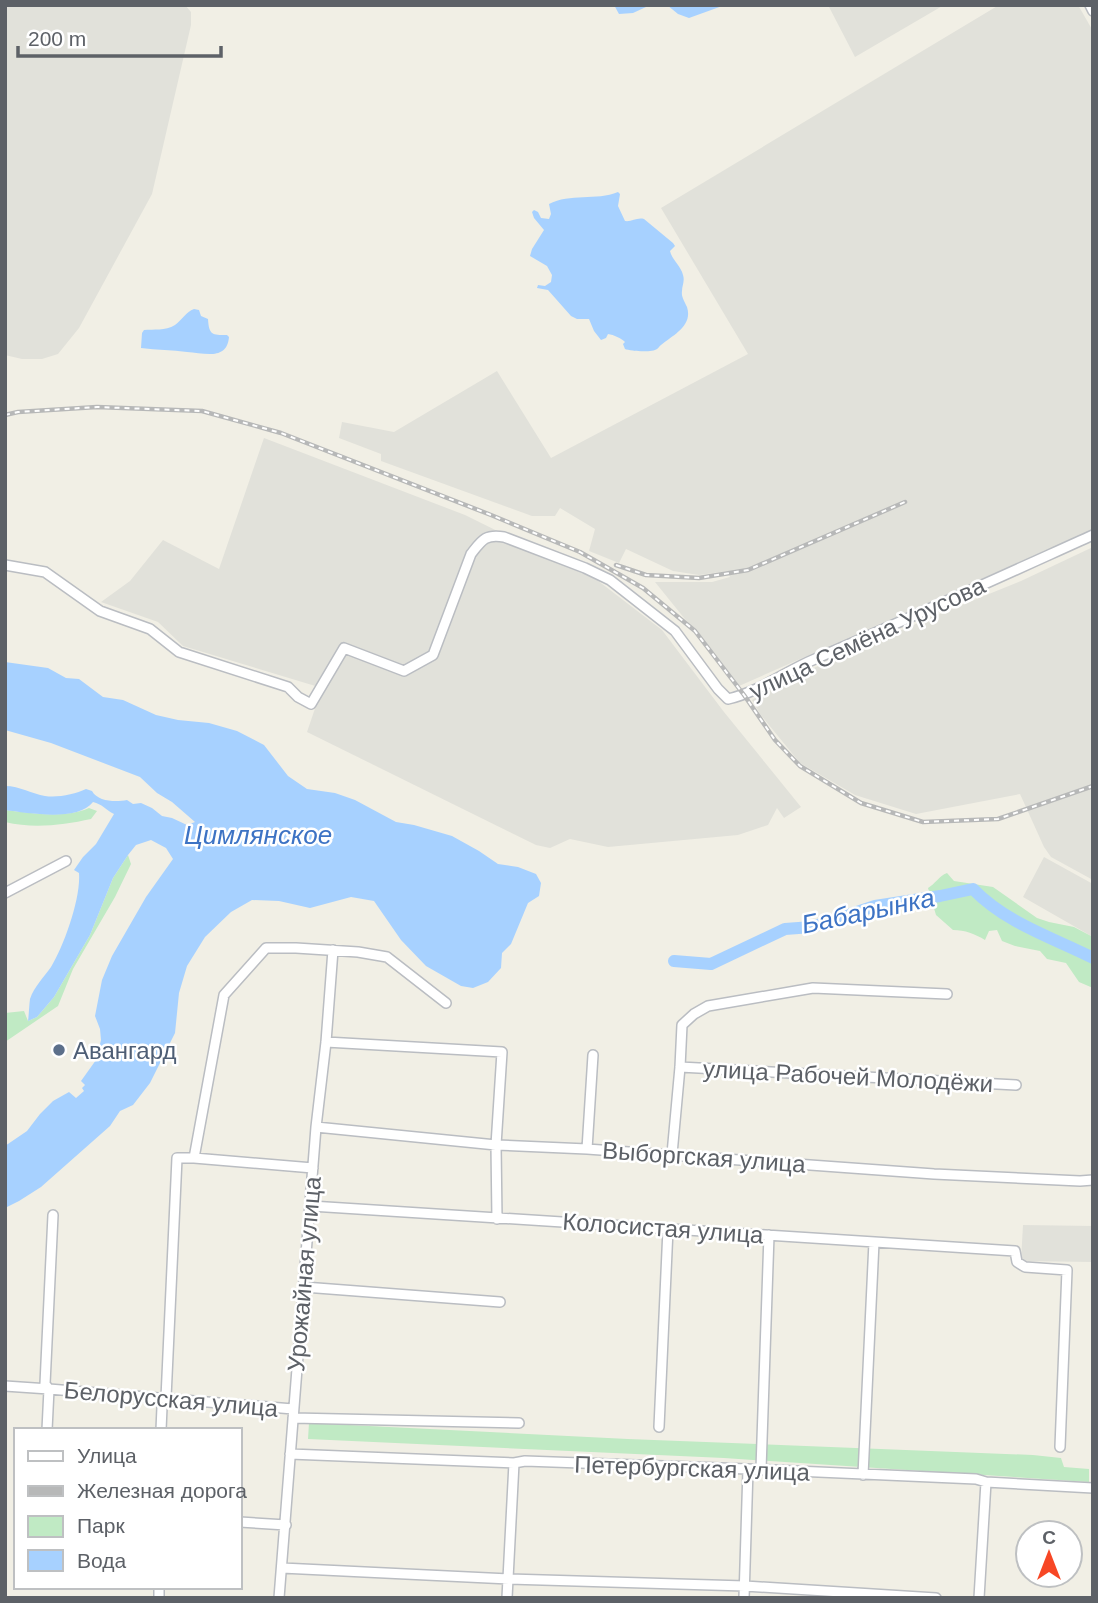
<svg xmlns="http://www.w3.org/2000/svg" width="1098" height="1603" viewBox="0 0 1098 1603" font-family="Arial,sans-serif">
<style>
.industrial{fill:#e1e1da}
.green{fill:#c0eac4}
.water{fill:#a7d1ff}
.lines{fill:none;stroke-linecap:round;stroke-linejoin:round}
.river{stroke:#a7d1ff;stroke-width:12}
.minor-casing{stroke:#babdc2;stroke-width:12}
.minor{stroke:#fff;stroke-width:9}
.rail-casing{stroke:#b7b8b8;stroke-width:4.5}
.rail{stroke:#fff;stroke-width:2;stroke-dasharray:5;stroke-linecap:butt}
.service-dot{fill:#5c6f8a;stroke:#fff;stroke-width:2.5}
.labels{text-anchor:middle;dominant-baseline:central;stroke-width:5;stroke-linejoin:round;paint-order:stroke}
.street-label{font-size:24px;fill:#5d6167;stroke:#fff}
.service-label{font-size:24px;fill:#4e5e75;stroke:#fff;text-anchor:start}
.water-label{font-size:26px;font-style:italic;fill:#3d73c4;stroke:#fff}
</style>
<rect width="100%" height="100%" fill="#f1efe5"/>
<path class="industrial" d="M5 5H185L191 12V25L152 194 79 328 58 354 42 359H22L5 355Z
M828 5H944L855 57Z
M999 5H1078L1093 31V530L739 686 655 582H712L730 577 728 571 699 575 673 571 626 549 619 563 589 551 595 529 560 508 555 516H532L381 461V454L339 438 342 422 394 432 497 371 551 458 748 354 661 208Z
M264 438 465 515 597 580 662 630 724 712 801 807 784 818 777 808 768 825 738 835 608 847 570 839 550 848 536 845 307 732 322 688 183 646 158 622 101 602 130 581 163 540 219 569Z
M1093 547V880L1051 857 1044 847 1020 794 916 814 855 795 800 763 760 714 752 700 786 680 932 617 1021 581Z
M1044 857 1093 884V937L1023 897Z
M1023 1225 1093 1226V1262L1021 1261Z"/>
<path class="green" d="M89 808 97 811 91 819C63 825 34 829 5 822V810C32 813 64 819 89 808Z
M128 855 131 864 115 897 73 969 58 1006 5 1042V1013L24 1011 28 1021 37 1017 54 997 90 935 113 878Z
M947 873 954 881 993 887 1037 918 1049 922 1074 927 1093 937V988L1079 982 1066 963 1047 959 1040 951 1015 946 1002 941 997 930 989 931 985 940C975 934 965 930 953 930L936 915 928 888C935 884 939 876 947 873Z
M309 1423 628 1439 1033 1455 1061 1458 1064 1467 1089 1469V1482L724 1458 308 1439Z"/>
<path class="water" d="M614 5H725L689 18 678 14 667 5 646 7 633 13 619 14Z
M618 192 620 194 618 206 625 221C632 222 637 217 644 219L673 243 675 246 670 251C672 260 681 266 683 275 685 281 682 286 682 291 681 297 685 302 687 307 693 326 673 335 661 345 659 346 659 348 657 349 652 353 630 351 625 349L623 344 625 342C621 338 614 335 608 334L606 338 601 340 594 331 589 319H577L571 316 548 290 537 288 538 285 545 286 551 282 552 275 547 266 530 256 532 249 544 230 534 218 532 212 534 210 538 212 541 218 549 219 551 214 549 204C570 193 596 201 618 192Z
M194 309 199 310 201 316 208 319C209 335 212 335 227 335L229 337C227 361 204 353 187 352 172 350 157 350 141 348L142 333 144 330C154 329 165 331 175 325 182 320 186 312 194 309Z
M5 662 48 668 66 678 79 679 103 697 123 700 156 715 178 720 209 723 237 731 264 745 288 776 307 789 335 793 355 800 396 822 414 825 452 836 479 851 498 864 518 867 536 874 541 883 539 896 528 903 511 944 502 953 501 968 488 982 473 988 461 986 426 966 401 940 374 901 351 897 310 908 279 901 252 900 231 912 205 937 187 966 179 993 175 1033 150 1083 133 1105 120 1111 110 1126 41 1187 19 1201 5 1208V1146L27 1131 40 1114 53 1101 69 1092 76 1098 84 1091 82 1088 85 1085 81 1081 96 1060 101 1040 100 1029 95 1016 102 980 112 956 146 897 173 859 166 848 151 840 136 845 128 855 113 878 90 935 54 997 37 1017 28 1021C29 1014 29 1006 30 999 34 987 44 977 51 967 64 946 81 898 79 873L74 870 83 857 96 844 114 814C106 810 102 804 93 802 78 822 28 813 5 810V786C20 786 32 794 45 796 58 798 75 794 86 789L92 791C98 802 116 802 127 800L133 804 141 803 152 808 162 816 172 818 187 825 195 822 172 802 157 793 140 777 51 743 5 730Z"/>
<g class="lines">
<path class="river" d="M674 961 711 964 785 929 812 927 875 906 940 896 973 889C1006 923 1051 937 1093 958"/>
<defs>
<path id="minor" d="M1090 5 1093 11
M5 565 45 572 100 611 150 629 179 652 288 687 298 697 311 704 344 648 404 671 433 655 471 554C482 540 485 534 504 537L585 568 610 580 675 631 718 689 728 699C759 692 786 671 815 659 908 619 1000 577 1093 535
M5 893 66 861
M326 1042 502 1052 496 1145 497 1219
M680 1067 1016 1085
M316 1127 496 1145 587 1149 934 1174 1080 1181 1093 1180
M587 1149 593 1055
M672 1154 680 1067 682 1025 694 1014 708 1006 813 988 947 994
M194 1158 313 1168
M311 1206 1015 1251 1017 1262 1025 1267 1067 1270 1060 1447
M304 1287 500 1302
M5 1386 49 1389 45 1384 53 1215
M293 1418 519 1423
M659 1427 668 1229
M47 1430 49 1389 293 1409
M161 1430 162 1407 166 1398 177 1158H194L224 995 266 948H296L358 952 387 957 446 1003
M290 1454 514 1463 525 1461 748 1469 976 1479 986 1482 1093 1488
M761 1469 769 1235
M863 1475 874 1242
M240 1522 286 1525
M282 1568 509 1579 745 1586 936 1598
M159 1587V1598
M279 1598 316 1127 326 1042 333 950
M507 1598 514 1463
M744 1598 748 1469
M979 1598 986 1482"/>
</defs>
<use href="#minor" class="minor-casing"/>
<use href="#minor" class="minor"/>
<defs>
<path id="rail" d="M5 415 18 412 97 407 202 411 281 433 491 515 580 552 643 588 695 631 744 695 775 740 800 766 861 803 923 822 998 819 1093 786
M616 565 646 575 699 578 748 570 905 502"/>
</defs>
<use href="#rail" class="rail-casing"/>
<use href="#rail" class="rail"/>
</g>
<circle class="service-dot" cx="59" cy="1050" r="7"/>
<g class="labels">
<g class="street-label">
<text transform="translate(867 638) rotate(-25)">улица Семёна Урусова</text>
<text transform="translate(848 1076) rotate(3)">улица Рабочей Молодёжи</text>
<text transform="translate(704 1157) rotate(4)">Выборгская улица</text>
<text transform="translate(663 1228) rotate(4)">Колосистая улица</text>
<text transform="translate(304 1274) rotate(-85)">Урожайная улица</text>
<text transform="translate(171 1399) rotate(5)">Белорусская улица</text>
<text transform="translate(692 1468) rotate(2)">Петербургская улица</text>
</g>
<g class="service-label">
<text x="73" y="1050">Авангард</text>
</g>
<g class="water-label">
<text x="258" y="835">Цимлянское</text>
<text transform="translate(868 911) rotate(-12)">Бабарынка</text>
</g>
</g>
<rect width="1098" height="1603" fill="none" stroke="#5d6167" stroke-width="14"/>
<rect x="14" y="1428" width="228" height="161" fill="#ffffff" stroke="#bec0c2" stroke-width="2"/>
<rect x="28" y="1451" width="35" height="10" fill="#ffffff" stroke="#bec0c2" stroke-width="2"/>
<text x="77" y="1463" font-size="21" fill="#5d6167">Улица</text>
<rect x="28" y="1486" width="35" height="10" fill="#b7b8b8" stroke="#bec0c2" stroke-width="2"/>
<text x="77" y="1498" font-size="21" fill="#5d6167">Железная дорога</text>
<rect x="28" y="1516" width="35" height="21" fill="#c0eac4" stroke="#bec0c2" stroke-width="2"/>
<text x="77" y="1533" font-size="21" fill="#5d6167">Парк</text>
<rect x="28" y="1550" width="35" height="21" fill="#a7d1ff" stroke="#bec0c2" stroke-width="2"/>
<text x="77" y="1568" font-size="21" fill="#5d6167">Вода</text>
<g transform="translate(1049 1554)"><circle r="33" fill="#ffffff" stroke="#bec0c2" stroke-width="2"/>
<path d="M0-5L12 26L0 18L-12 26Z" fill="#f74725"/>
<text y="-10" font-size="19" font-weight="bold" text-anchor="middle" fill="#5d6167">С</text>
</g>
<path d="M18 46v10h203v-10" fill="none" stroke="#5d6167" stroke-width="3.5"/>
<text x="28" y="46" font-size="21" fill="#5d6167" stroke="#ffffff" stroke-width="5" paint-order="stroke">200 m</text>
</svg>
